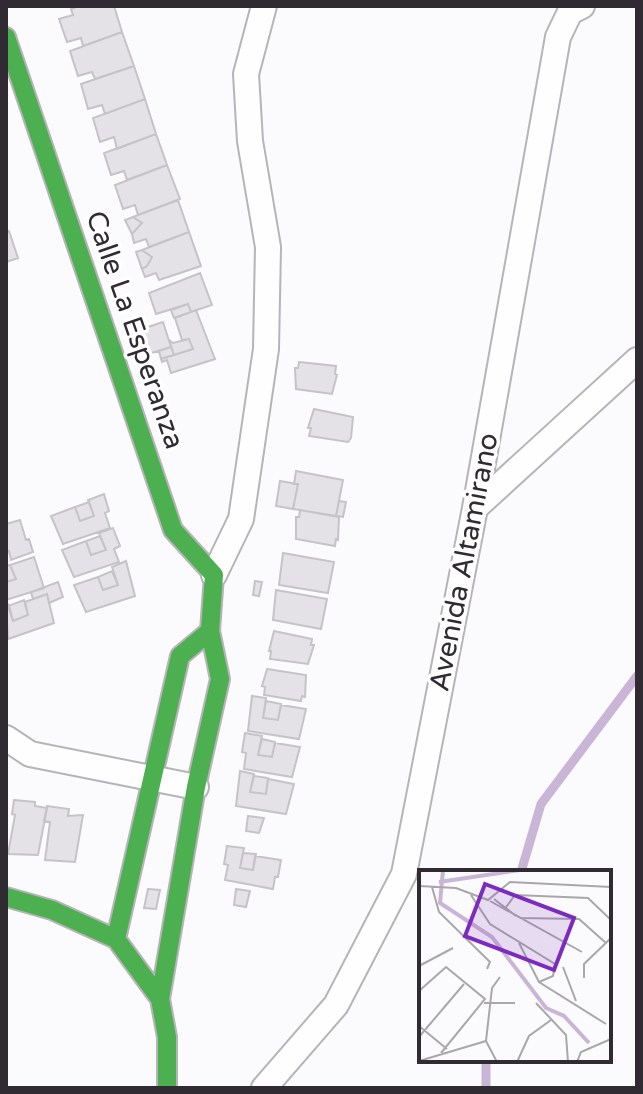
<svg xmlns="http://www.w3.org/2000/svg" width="643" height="1094" viewBox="0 0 643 1094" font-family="'Varela Round',sans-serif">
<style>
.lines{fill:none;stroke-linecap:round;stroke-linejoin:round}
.stream{stroke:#c9b5d5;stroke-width:9}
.building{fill:#e4e2e6;stroke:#c5c3c7;stroke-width:2}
.street-casing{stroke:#b6b4b8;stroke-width:28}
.fast-casing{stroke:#b6b4b8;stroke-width:22}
.street{stroke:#fefeff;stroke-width:24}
.fast{stroke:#4caf50;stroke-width:18}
.labels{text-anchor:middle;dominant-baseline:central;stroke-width:7;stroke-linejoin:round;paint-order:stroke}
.street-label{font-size:28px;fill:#302b32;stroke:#fff}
.inset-river{fill:none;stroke:#c9b5d5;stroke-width:4}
.inset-road{fill:none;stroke:#aaa7ab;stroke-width:2}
.view{fill:#7b2cbf;fill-opacity:0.15;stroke:#7b2cbf;stroke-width:4}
.inset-edge{fill:none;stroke:#302b32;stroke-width:4}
</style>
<rect width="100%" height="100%" fill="#fbfafc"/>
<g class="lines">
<path class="stream" d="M521 872 541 804 637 676
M486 1088V1060"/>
</g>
<path class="building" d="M79 6H114L122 32 83 46 81 38 67 42 59 19 73 15 71 9Z
M122 32 134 66 95 79 92 72 78 76 70 51Z
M134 66 145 99 105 114 102 105 88 109 81 84Z
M145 99 156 134 117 149 114 137 100 142 93 118Z
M156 134 167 165 127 180 124 171 111 175 104 153Z
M167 165 180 199 138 215 135 205 123 209 115 185Z
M178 200 189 232 149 247 146 239 134 243 132 234 142 223 133 217Z
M133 217 142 223 132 234 125 220Z
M9 231 18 258 6 262V232Z
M189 232 201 266 159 280 156 273 145 277 142 269 147 266 152 257 142 250Z
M142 250 152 257 147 266 142 269 136 252Z
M200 273 212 305 191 312 188 304 156 314 149 293Z
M188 304 191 312 174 318 171 310Z
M196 310 215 359 171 373 167 360 162 362 161 359 193 349 189 339 182 340 175 318Z
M163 322 171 347 145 355 142 346 147 344 142 329Z
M189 339 193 349 174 355 169 340 173 343Z
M171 347 174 355 161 359 159 351Z
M299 362 336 366 335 374 337 375 332 394 296 389 295 368H298Z
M314 409 353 417 351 438 348 442 309 436 311 428H308Z
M296 471 343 480 336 516 293 509 298 484H294Z
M280 481 298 484 293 509 276 506Z
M104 494 109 511 105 513 110 528 63 544 51 516 75 507 80 521 94 516 88 500Z
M339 501 346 502 343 517 336 516Z
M89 502 94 516 80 521 75 507Z
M300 510 339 517 338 540 336 539 335 546 296 539V517H299Z
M20 520 26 540 29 539 33 552 11 560 9 551 6 552V524Z
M113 528 120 546 114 549 119 562 74 577 62 550 86 541 91 555 106 550 99 533Z
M100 536 106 550 91 555 86 541Z
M283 553 334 562 328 593 279 585Z
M34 557 44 588 6 600V582L16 579 10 565Z
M126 561 135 596 86 612 74 585 98 577 103 590 118 585 112 567Z
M10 565 16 579 6 582V566Z
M112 571 118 585 103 590 98 577Z
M255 581 262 582 259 596 253 595Z
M58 582 63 597 49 603 47 594 33 599 31 592Z
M276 590 327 599 321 629 273 620Z
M47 594 54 623 8 639 6 603 9 605 13 621 28 615 25 602Z
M24 600 28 615 13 621 8 606Z
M274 631 312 639 311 645H314L308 664 270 659 271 651H269Z
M267 669 306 675 305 697 302 696 301 701 264 695 265 687 262 686Z
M252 696 266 698 263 718 278 720 281 705 306 709 299 739 248 731Z
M266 701 281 704 278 720 263 718Z
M245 733 262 736 258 755 272 757 275 743 300 747 292 777 244 769 246 753 242 752Z
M262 739 275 742 272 757 258 755Z
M240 771 254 774 250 792 266 794 268 779 294 784 286 814 236 806Z
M254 776 268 778 266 794 250 792Z
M14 800 35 802V806L47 808 38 855 8 854 15 815 12 814Z
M47 806 69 809 68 816 83 815 75 862 45 860 50 822 44 821Z
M248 816 264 818 259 833 246 831Z
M227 846 244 848 240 868 253 870 255 856 281 860 278 877H275L273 889 225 880 228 865 224 864Z
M243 853 256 854 253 870 240 868Z
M148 889 160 890 156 909 144 908Z
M236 889 250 891 246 907 234 905Z"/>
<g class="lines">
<defs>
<path id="street" d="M475 508 637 360
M214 575 241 519 266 349 268 247 250 141 246 74 264 6
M6 738 30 754 196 787
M264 1088 336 1005 404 874 475 508 558 37 570 12 582 6"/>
<path id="fast" d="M6 37 173 530 214 575 210 631 220 679 196 787 160 999
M6 897 52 910 116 939 160 999 167 1037V1088
M116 939 180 656 210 631"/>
</defs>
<use href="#street" class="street-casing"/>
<use href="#fast" class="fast-casing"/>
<use href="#street" class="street"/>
<use href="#fast" class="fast"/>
</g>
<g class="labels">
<g class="street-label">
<text transform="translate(135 330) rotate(71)">Calle La Esperanza</text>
<text transform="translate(464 562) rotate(-79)">Avenida Altamirano</text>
</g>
</g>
<g transform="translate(419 870)">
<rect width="192" height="192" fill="#fbfafc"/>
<path class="inset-river" d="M24 0 21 33 73 67 127 138 145 146 170 173M20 12 101 0"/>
<path class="inset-road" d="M0 16 37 18 69 30 91 12 192 17M13 17 20 42 71 92 68 99M52 25 71 54 136 94 134 106 120 112M75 29 97 46M71 31 163 82M85 40 96 25 169 28 192 50M101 48 160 49 187 73M100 73 120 112 187 154M0 96 34 78M144 97 157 131M165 108V94L192 68M0 121 27 97 66 129 22 183M65 133H96M117 133 147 165 149 192M0 156 28 179M0 167 45 114M0 191 67 171M78 192 67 171 73 118 81 107M98 192 110 166 132 150M158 192 162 182 192 169"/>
<path class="view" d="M66 14 155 48 135 100 46 66Z"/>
<rect width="192" height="192" class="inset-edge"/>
</g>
<rect width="643" height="1094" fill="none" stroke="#302b32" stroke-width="16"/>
</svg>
